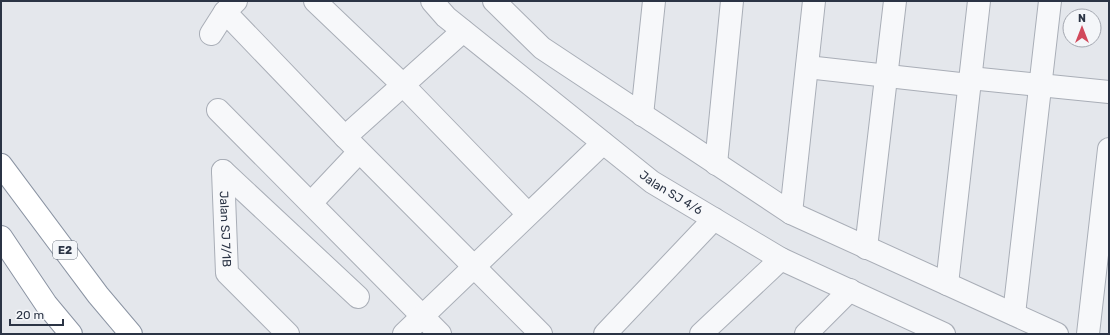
<svg xmlns="http://www.w3.org/2000/svg" width="1110" height="335" viewBox="0 0 1110 335" font-family="Rubik,sans-serif">
<style>
.lines{fill:none;stroke-linecap:round;stroke-linejoin:round}
.minor-casing{stroke:#a9aeb7;stroke-width:24}
.highway-casing{stroke:#8b94a3;stroke-width:24}
.minor{stroke:#f7f8fa;stroke-width:22}
.highway{stroke:#fff;stroke-width:22}
.labels{text-anchor:middle;dominant-baseline:central;stroke-width:3;stroke-linejoin:round;paint-order:stroke}
.shield{fill:#f4f6f9;stroke:#676e7b;stroke-width:1}
.shield-label{font-size:11px;font-weight:bold;fill:#2b3445}
.street-label{font-size:12px;fill:#2b3445;stroke:#f4f6f9}
</style>
<rect width="100%" height="100%" fill="#e4e7ec"/>
<g class="lines">
<defs>
<g id="minor">
<path d="M315 1 403 85 528 214"/>
<path id="s1" d="M432 1 446 17 652 182 781 259 944 334"/>
<path d="M494 1 542 48 791 213 1057 334"/>
<path d="M225 12 345 137 541 334"/>
<path d="M211 34 225 12 236 1"/>
<path d="M807 67 969 85"/>
<path d="M970 78 1109 92"/>
<path d="M218 110 440 334"/>
<path d="M642 115 654 1"/>
<path d="M345 137 463 31"/>
<path d="M716 164 732 1"/>
<path id="s2" d="M223 171 227 273 288 334"/>
<path d="M223 171 358 297"/>
<path d="M311 203 359 152"/>
<path d="M791 213 814 1"/>
<path d="M866 248 895 1"/>
<path d="M947 284 979 1"/>
<path d="M1014 314 1050 1"/>
<path d="M404 334 603 143"/>
<path d="M605 334 714 219"/>
<path d="M701 334 781 259"/>
<path d="M806 334 850 290"/>
<path d="M1088 334 1109 149"/>
</g>
<path id="highway" d="M1 165 98 295 131 334
M1 237 46 304 71 334"/>
</defs>
<use href="#minor" class="minor-casing"/>
<use href="#highway" class="highway-casing"/>
<use href="#minor" class="minor"/>
<use href="#highway" class="highway"/>
</g>
<g class="labels">
<rect class="shield" x="53" y="241" width="24" height="18" rx="3"/>
<g class="shield-label">
<text x="65" y="250">E2</text>
</g>
<g class="street-label">
<text stroke="none"><textPath href="#s1" startOffset="307">Jalan SJ 4/6</textPath></text>
<text stroke="none"><textPath href="#s2" startOffset="58">Jalan SJ 7/1B</textPath></text>
</g>
</g>
<rect width="1110" height="335" fill="none" stroke="#2b3445" stroke-width="4"/>
<g transform="translate(1082 28)"><circle r="19" fill="#f4f6f9" stroke="#a4a8b1"/>
<path d="M0-3L7 15L0 10L-7 15Z" fill="#d1495b"/>
<text y="-6" font-size="11" font-weight="bold" text-anchor="middle" fill="#2b3445">N</text>
</g>
<path d="M10 319v6h53v-6" fill="none" stroke="#2b3445" stroke-width="2"/>
<text x="16" y="319" font-size="12" fill="#2b3445" stroke="#f4f6f9" stroke-width="3" paint-order="stroke">20 m</text>
</svg>
